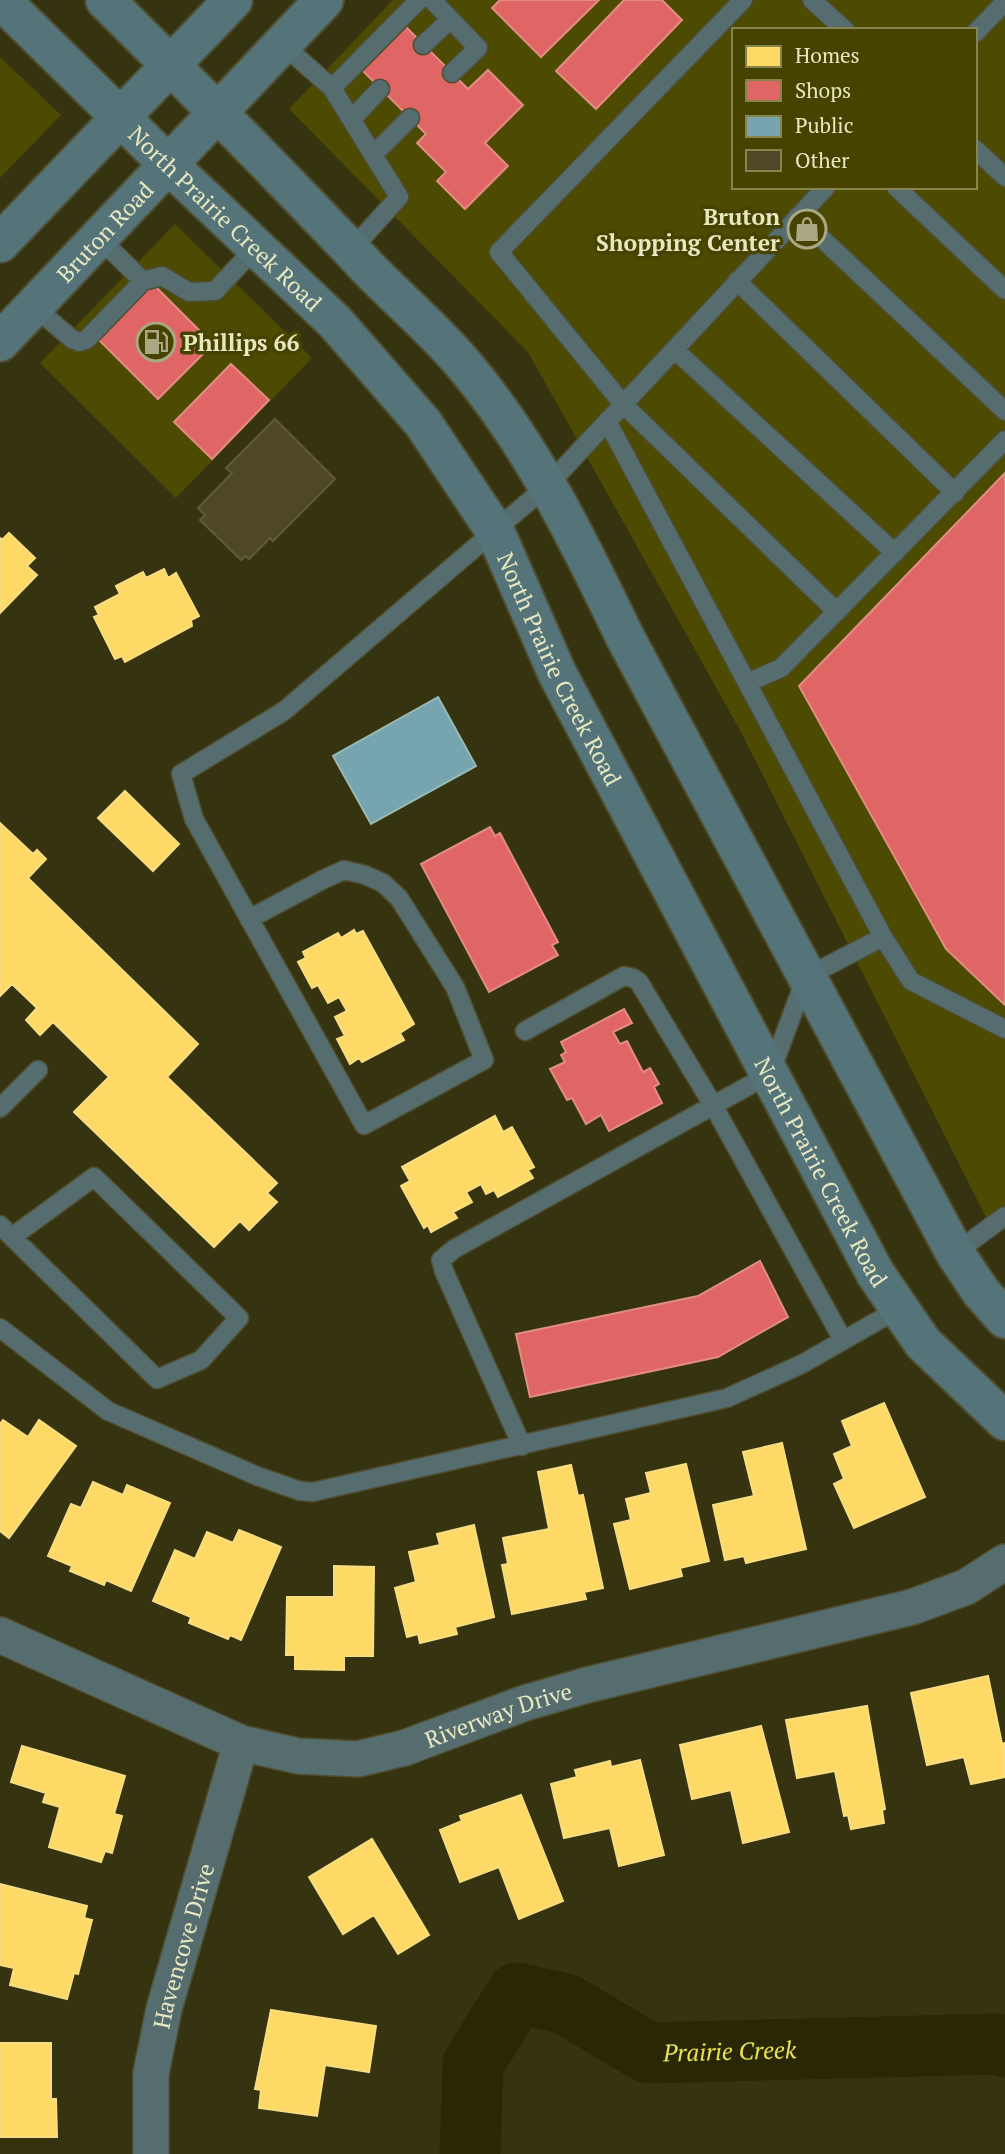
<svg xmlns="http://www.w3.org/2000/svg" width="1005" height="2154" viewBox="0 0 1005 2154" font-family="'PT Serif',serif">
<style>
.built{fill:#4d4a02;fill-rule:evenodd}
.homes{fill:#ffd966;stroke:#f8dd81;stroke-width:2}
.shops{fill:#e06666;stroke:#e28d81;stroke-width:2}
.public{fill:#76a5af;stroke:#98b9b4;stroke-width:2}
.lines{fill:none;stroke-linecap:round;stroke-linejoin:round}
.river{stroke:#292705;stroke-width:61}
.building{fill:#4e4826;stroke:#615a3c;stroke-width:2}
.service-casing{stroke:#4f4e30;stroke-width:21}
.minor-casing{stroke:#4f4e30;stroke-width:38}
.secondary-casing{stroke:#4f4e30;stroke-width:42}
.service{stroke:#566d70;stroke-width:18}
.minor{stroke:#566d70;stroke-width:35}
.secondary{stroke:#557479;stroke-width:38}
.labels{text-anchor:middle;dominant-baseline:central;stroke-width:7;stroke-linejoin:round;paint-order:stroke}
.poi-label{font-size:23px;font-weight:bold;fill:#e7e7c0;stroke:#464300;text-anchor:end}
.street-label{font-size:23px;fill:#e7e7c0;stroke:#464300}
.water-label{font-size:24px;font-style:italic;fill:#e9e255;stroke:#464300}
</style>
<rect width="100%" height="100%" fill="#363410"/>
<path class="built" d="M393 0H1005V1215L992 1229 740 730 528 352 289 109ZM734 30H975V187H734Z
M0 57 61 115 0 178Z
M175 224 312 358 176 498 40 363Z"/>
<path class="homes" d="M9 533 35 558 27 566 37 575 0 613V538L2 540Z
M164 569 168 578 176 573 199 616 191 620 192 626 125 662 122 656 115 659 94 617 99 615 95 607 120 594 116 586 143 572 146 578Z
M125 791 179 844 153 871 98 818Z
M0 823 33 854 37 850 46 859 28 878 198 1044 167 1077 277 1183 267 1193 277 1202 249 1230 240 1221 214 1247 74 1112 109 1077 53 1022 40 1035 26 1020 37 1008 12 984 0 996Z
M354 930 356 934 363 931 414 1024 400 1033 404 1040 362 1062 359 1058 350 1064 337 1039 345 1036 335 1017 347 1011 339 997 328 1003 318 985 312 988 298 962 306 958 303 952 338 933 341 938Z
M495 1116 503 1132 512 1127 534 1167 528 1170 533 1178 498 1197 494 1190 486 1194 481 1184 466 1192 472 1202 453 1212 457 1218 431 1232 428 1225 424 1228 401 1186 410 1181 402 1167Z
M884 1403 925 1497 854 1528 834 1484 844 1479 834 1454 852 1446 842 1421Z
M3 1420 28 1437 39 1420 76 1446 9 1538 0 1531V1424Z
M782 1443 806 1549 746 1563 744 1556 725 1560 713 1505 754 1496 743 1452Z
M686 1464 709 1561 680 1568 682 1576 630 1589 614 1524 631 1520 626 1499 651 1493 646 1473Z
M571 1465 578 1496 583 1495 603 1588 584 1592 586 1599 512 1614 502 1565 508 1564 503 1538 549 1529 538 1472Z
M93 1482 123 1495 127 1485 170 1503 131 1591 106 1580 104 1585 70 1571 72 1566 48 1556 71 1504 81 1508Z
M474 1525 494 1617 455 1627 457 1634 420 1643 418 1634 407 1637 395 1588 416 1582 409 1552 440 1545 437 1534Z
M239 1530 281 1547 241 1640 230 1635 228 1639 189 1623 191 1617 153 1601 175 1550 195 1559 207 1532 233 1543Z
M334 1566 374 1567 373 1656H344V1670L295 1669V1655H286L287 1597H334Z
M988 1676 1002 1744 1005 1743V1777L971 1784 964 1757 927 1765 911 1693Z
M867 1706 885 1809 882 1810 884 1823 851 1829 848 1815 844 1816 835 1771 797 1778 786 1720Z
M761 1726 789 1832 743 1843 731 1790 692 1799 680 1745Z
M22 1746 125 1776 114 1814 122 1816 112 1853 105 1851 101 1862 49 1847 60 1807 43 1802 46 1793 11 1782Z
M640 1760 664 1855 619 1866 610 1828 564 1838 551 1784 577 1777 575 1770 610 1761 611 1767Z
M521 1795 563 1901 519 1919 499 1867 460 1882 440 1830 462 1821 460 1816Z
M372 1839 429 1935 398 1954 374 1915 343 1934 309 1877Z
M0 1884 87 1906 84 1918 92 1920 78 1974 74 1973 67 1999 10 1985 14 1968 0 1965Z
M271 2010 376 2026 369 2072 325 2065 317 2116 259 2108 261 2090 255 2089Z
M0 2043H51V2099H56L57 2137H0Z"/>
<path class="shops" d="M500 0H599L541 57 492 8Z
M624 0H662L682 20 596 109 556 71Z
M405 26 468 89 488 70 523 105 485 143 508 166 465 209 437 181 446 172 417 143 426 134 362 70Z
M153 284 213 344 158 399 98 339Z
M231 364 269 400 212 459 174 422Z
M1005 473V1005L946 949 799 686Z
M490 827 495 836 500 833 558 942 552 945 558 955 489 992 421 864Z
M624 1009 632 1023 613 1032 620 1044 627 1041 643 1072 650 1068 659 1084 654 1087 662 1103 609 1131 601 1115 586 1124 572 1098 567 1100 550 1069 565 1062 561 1055 566 1052 561 1042Z
M760 1261 788 1317 718 1357 530 1397 516 1334 698 1296Z"/>
<path class="public" d="M438 697 476 766 371 824 333 756Z"/>
<g class="lines">
<path class="river" id="s1" d="M470 2154 473 2064 517 1993 566 2004 648 2053 999 2044 1005 2047"/>
</g>
<path class="building" d="M275 419 335 479 273 541 270 538 249 559 246 556 241 560 200 520 205 515 198 508 232 473 226 468Z"/>
<g class="lines">
<defs>
<path id="service" d="M432 0 478 48 452 73
M743 0 499 252 623 404 837 612
M812 0 845 30
M975 33 1005 2
M281 43 332 88
M423 45 450 20
M352 119 380 89
M975 149 1005 177
M373 155 410 118
M896 187 1005 290
M798 216 1005 411
M98 237 143 281 162 276 189 292 215 291 256 247
M351 250 399 197 332 88 419 0
M737 281 955 493
M33 306 72 339 79 342 86 340 143 281
M675 350 895 553
M607 421 883 937 911 981 1005 1029
M747 683 781 668 1005 440
M249 919 324 879 344 870 365 875 383 883 399 898 455 987 484 1060 364 1125 194 819 181 774 284 711 548 485 826 187
M525 1031 624 976 633 978 639 982 713 1105 843 1340
M0 1108 38 1070
M0 1225 12 1237 157 1379 201 1360 239 1318 94 1177 12 1237
M955 1253 1005 1216
M0 1328 108 1411 257 1476 300 1491 313 1492 727 1398 802 1364 900 1308
M522 1446 444 1271 441 1260 454 1249 770 1074 806 977 883 937"/>
<g id="minor">
<path id="s2" d="M0 1635 241 1743 298 1756 358 1759 404 1748 525 1703 587 1685 912 1607 966 1587 1005 1562"/>
<path id="s3" d="M151 2154V2073L164 2009 241 1743"/>
</g>
<g id="secondary">
<path id="s4" d="M1 0 168 164 335 322 423 423 495 531 557 673 875 1273 923 1343 1005 1421"/>
<path d="M105 0C194 88 282 177 368 268 400 301 436 331 465 366 534 448 580 544 626 639L955 1253 981 1292 1005 1319"/>
<path d="M0 243 233 0"/>
<path id="s5" d="M0 342 324 0"/>
</g>
</defs>
<use href="#service" class="service-casing"/>
<use href="#minor" class="minor-casing"/>
<use href="#secondary" class="secondary-casing"/>
<use href="#service" class="service"/>
<use href="#minor" class="minor"/>
<use href="#secondary" class="secondary"/>
</g>
<defs>
<symbol id="shop-ring" viewBox="-11 -11 22 22"><circle r="9.5" fill="#464300" stroke="#a9a882" stroke-width="1.5"/><path d="M-5-2.5h2.3a2.7 3.5 0 0 1 5.4 0H5L5.5 6h-11ZM-1.5-2.5h3a1.5 2.3 0 0 0-3 0Z" fill="#a9a882"/></symbol>
<symbol id="fuel-ring" viewBox="-11 -11 22 22"><circle r="9.5" fill="#464300" stroke="#a9a882" stroke-width="1.5"/><path d="M-5.5-6h7V0h2V4h1.3V-2.5L3-4.5l.8-.8L6-3V5H2.5V1h-1V6h-7ZM-4.2-4.7v3.2H.2V-4.7Z" fill="#a9a882"/></symbol>
</defs>
<g fill-rule="evenodd">
<use href="#shop-ring" x="785" y="207" width="44" height="44"/>
<use href="#fuel-ring" x="134" y="320" width="44" height="44"/>
</g>
<g class="labels">
<g class="poi-label">
<text x="780" y="216">Bruton<tspan x="780" dy="26">Shopping Center</tspan></text>
<text x="183" y="342" text-anchor="start">Phillips 66</text>
</g>
<g class="street-label">
<text stroke="none"><textPath href="#s4" startOffset="313">North Prairie Creek Road</textPath></text>
<text stroke="none"><textPath href="#s5" startOffset="152">Bruton Road</textPath></text>
<text stroke="none"><textPath href="#s4" startOffset="880">North Prairie Creek Road</textPath></text>
<text stroke="none"><textPath href="#s4" startOffset="1447">North Prairie Creek Road</textPath></text>
<text stroke="none"><textPath href="#s2" startOffset="530">Riverway Drive</textPath></text>
<text stroke="none"><textPath href="#s3" startOffset="212">Havencove Drive</textPath></text>
</g>
<g class="water-label">
<text stroke="none"><textPath href="#s1" startOffset="401">Prairie Creek</textPath></text>
</g>
</g>
<rect x="732" y="28" width="245" height="161" fill="#464300" stroke="#86854d" stroke-width="2"/>
<rect x="746" y="46" width="35" height="21" fill="#ffd966" stroke="#86854d" stroke-width="2"/>
<text x="795" y="63" font-size="21" fill="#e7e7c0">Homes</text>
<rect x="746" y="80" width="35" height="21" fill="#e06666" stroke="#86854d" stroke-width="2"/>
<text x="795" y="98" font-size="21" fill="#e7e7c0">Shops</text>
<rect x="746" y="116" width="35" height="21" fill="#76a5af" stroke="#86854d" stroke-width="2"/>
<text x="795" y="133" font-size="21" fill="#e7e7c0">Public</text>
<rect x="746" y="150" width="35" height="21" fill="#4e4826" stroke="#86854d" stroke-width="2"/>
<text x="795" y="168" font-size="21" fill="#e7e7c0">Other</text>
</svg>
